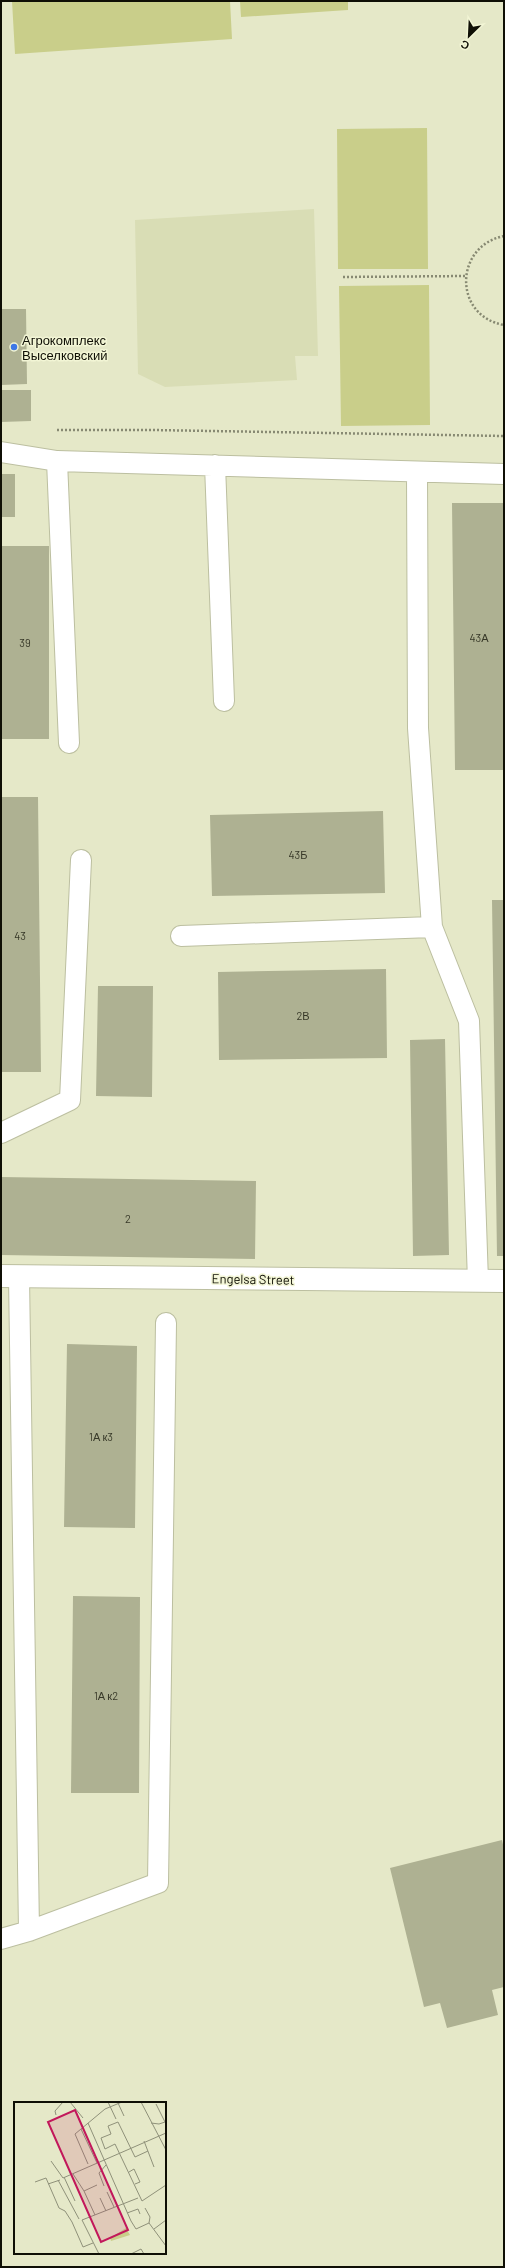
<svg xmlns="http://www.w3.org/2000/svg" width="505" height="2268" viewBox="0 0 505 2268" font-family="Barlow,sans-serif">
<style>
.built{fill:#d9ddb5}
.green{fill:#c9ce8a}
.building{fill:#aeb192}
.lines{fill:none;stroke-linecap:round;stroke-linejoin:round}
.service-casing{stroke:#bcbfa0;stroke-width:22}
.minor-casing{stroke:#bcbfa0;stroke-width:24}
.path{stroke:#878972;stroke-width:2.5;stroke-dasharray:2 2;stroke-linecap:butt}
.service{stroke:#fff;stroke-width:20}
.minor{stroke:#fff;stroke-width:22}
.poi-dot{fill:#3d77e7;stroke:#f2f5d5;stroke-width:1.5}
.labels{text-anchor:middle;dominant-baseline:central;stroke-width:3;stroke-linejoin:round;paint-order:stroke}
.number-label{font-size:11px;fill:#373828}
.poi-label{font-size:13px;fill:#0f0f05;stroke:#f2f5d5;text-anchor:start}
.street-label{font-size:13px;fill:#0f0f05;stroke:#f2f5d5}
.inset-road{fill:none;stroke:#8f917a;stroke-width:1}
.view{fill:#c2185b;fill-opacity:0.15;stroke:#c2185b;stroke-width:2}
.inset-edge{fill:none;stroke:#0f0f05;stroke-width:2}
</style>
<rect width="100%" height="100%" fill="#e5e8c8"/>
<path class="built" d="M314 209 318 356H295L297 380 165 387 138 374 135 220Z"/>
<path class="green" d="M12 1H230L232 39 15 54Z
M240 1H348V10L241 17Z
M427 128 428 269H338L337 129Z
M429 285 430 425 341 426 339 286Z"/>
<path class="building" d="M1 309H26L27 384 1 385Z
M1 390H31V421L1 422Z
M1 474H15V517H1Z
M452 503H504V770H455Z
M1 546H49V739H1Z
M1 797H38L41 1072H1Z
M383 811 385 893 212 896 210 815Z
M492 900H504V1256H497Z
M386 969 387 1058 219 1060 218 972Z
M98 986H153L152 1097 96 1096Z
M445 1039 449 1255 413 1256 410 1040Z
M1 1177 256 1181 255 1259 1 1255Z
M67 1344 137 1346 135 1528 64 1527Z
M73 1596 140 1597 139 1793H71Z
M502 1840 504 1849V1987L492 1990 498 2015 447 2028 440 2003 424 2007 390 1868Z"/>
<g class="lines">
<defs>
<path id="service" d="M1 452 57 461 504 474
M57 461 69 743
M215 465 224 701
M417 472 418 728 432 927
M181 936 432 927 469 1021 478 1281
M1 1133 70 1100 81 860
M19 1277 29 1931
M1 1939 29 1931 158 1883 166 1323"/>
<path id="minor" d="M1 1276 504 1281"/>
</defs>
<use href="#service" class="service-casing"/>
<use href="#minor" class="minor-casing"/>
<path class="path" d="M504 236C454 246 453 316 504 325
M343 277 466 276
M57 430H153L504 436"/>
<use href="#service" class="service"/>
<use href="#minor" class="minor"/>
</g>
<circle class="poi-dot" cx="14" cy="347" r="4"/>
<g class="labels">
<g class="number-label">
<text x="479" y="637">43А</text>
<text x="25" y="642">39</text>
<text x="298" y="854">43Б</text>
<text x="20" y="935">43</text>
<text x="303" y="1015">2В</text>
<text x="128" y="1218">2</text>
<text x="101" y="1436">1А к3</text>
<text x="106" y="1695">1А к2</text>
</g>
<g class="poi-label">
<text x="22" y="340">Агрокомплекс<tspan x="22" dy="15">Выселковский</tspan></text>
</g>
<g class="street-label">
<text transform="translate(253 1279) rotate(1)">Engelsa Street</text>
</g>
</g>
<g transform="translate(14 2102)">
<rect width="152" height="152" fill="#e5e8c8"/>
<path d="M112 126 116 133 97 139 96 136Z" fill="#c9ce8a"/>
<path class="inset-road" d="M56 0 69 16M94 0 102 17M127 0 152 48M104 1 110 14M42 13 41 9 49 0M74 21 117 119 122 127 135 121 152 144M137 21 145 22 151 20 142 2M67 27 83 61M130 39 140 65M134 49 121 55 104 20 94 24 97 32 87 36 91 47 101 42 128 99 152 83M37 59 49 76 152 31M74 62 61 32 91 7 108 0M115 70 120 67 126 80 121 82M59 72 70 89 83 83M50 75 61 99M44 78 65 117M21 80 32 76 45 106 51 109 58 120 69 145 79 141M34 82 46 78M90 84 85 71 92 63M70 89 81 113M93 90 100 105M86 96 92 109M131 106 136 115 135 121M113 111 124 107 126 112M140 127 152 118M85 152 68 118 124 96M117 152 127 147 130 152"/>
<path class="view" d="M61 8 114 128 87 140 34 20Z"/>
<rect width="152" height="152" class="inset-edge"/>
</g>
<rect width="505" height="2268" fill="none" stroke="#0f0f05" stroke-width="4"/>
<g transform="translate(469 36) rotate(204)" stroke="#f2f5d5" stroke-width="3" paint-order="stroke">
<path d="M0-3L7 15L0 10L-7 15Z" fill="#0f0f05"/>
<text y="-6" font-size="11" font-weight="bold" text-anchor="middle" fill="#0f0f05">С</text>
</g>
</svg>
